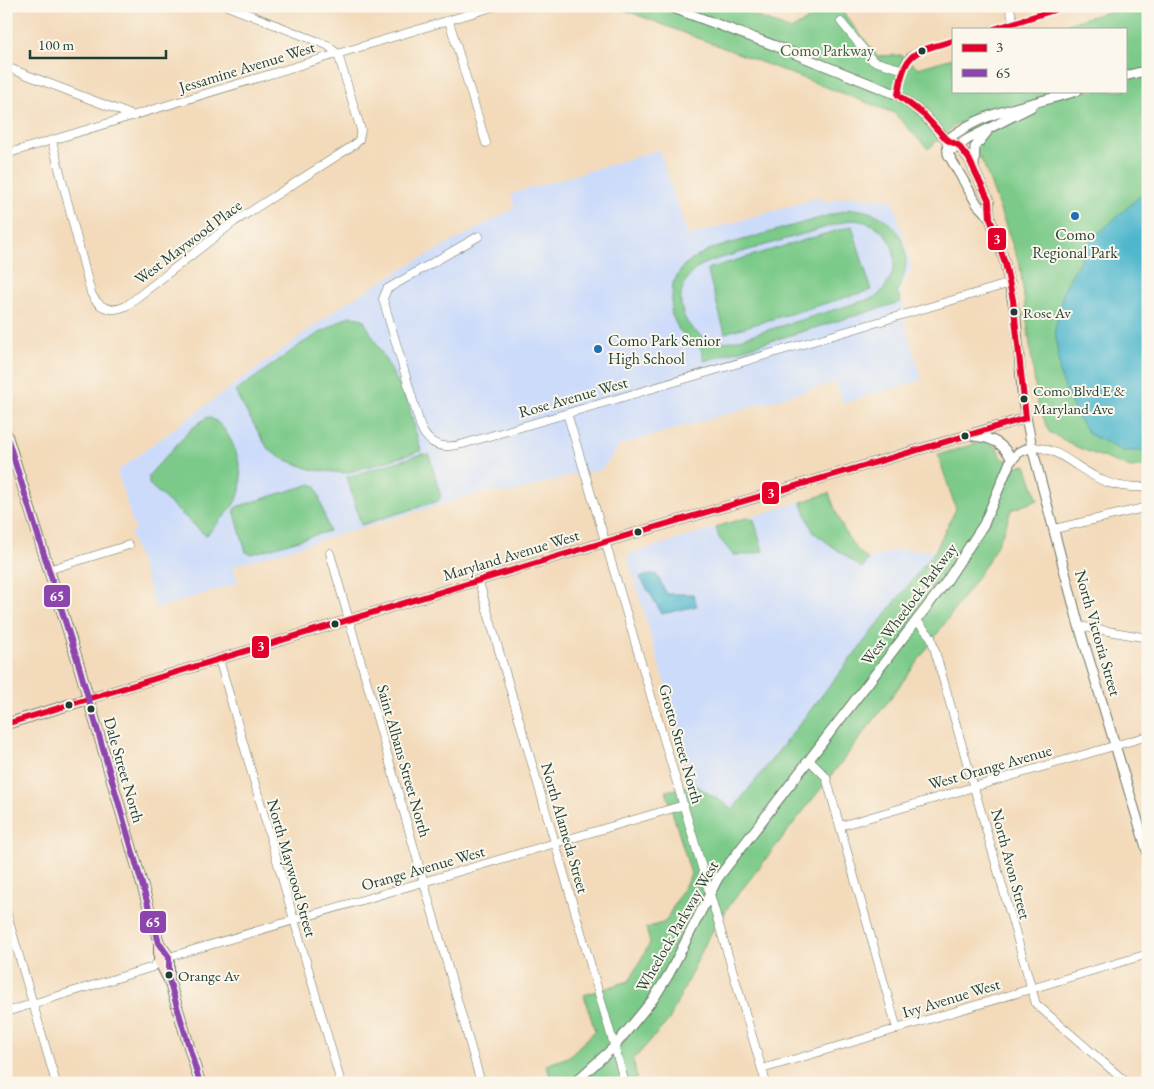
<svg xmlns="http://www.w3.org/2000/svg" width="1154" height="1089" viewBox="0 0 1154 1089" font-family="'EB Garamond',serif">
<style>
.built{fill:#ccdbfa}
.green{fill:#7cca89;stroke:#4e845e;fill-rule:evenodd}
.water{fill:#4fb7cd;stroke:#377a80}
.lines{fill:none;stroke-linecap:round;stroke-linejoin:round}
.minor-casing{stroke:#697463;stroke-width:9}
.tertiary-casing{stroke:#697463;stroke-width:11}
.secondary-casing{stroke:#697463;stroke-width:12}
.minor{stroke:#fff;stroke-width:8}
.tertiary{stroke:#fff;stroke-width:9}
.secondary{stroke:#fde3d1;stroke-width:10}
.bus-1-casing{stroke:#fbf7ec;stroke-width:10}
.bus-2-casing{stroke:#fbf7ec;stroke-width:10}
.bus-1{stroke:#e4002b;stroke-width:6}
.bus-2{stroke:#8e44ad;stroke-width:6}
.bus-dot{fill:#1f3d34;stroke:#fbf7ec;stroke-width:2}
.poi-dot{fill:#1f6fb2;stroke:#fbf7ec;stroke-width:2}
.labels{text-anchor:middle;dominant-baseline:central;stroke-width:4;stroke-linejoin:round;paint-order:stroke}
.bus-label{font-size:15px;fill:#1f3d34;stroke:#fbf7ec;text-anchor:start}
.park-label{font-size:16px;fill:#366049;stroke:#fbf7ec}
.street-label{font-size:16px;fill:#1f3d34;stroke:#fbf7ec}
.poi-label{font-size:16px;fill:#1f3d34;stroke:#fbf7ec}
.line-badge{stroke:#fbf7ec;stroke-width:2}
.badge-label{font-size:14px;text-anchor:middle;font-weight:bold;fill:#fff}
</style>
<rect width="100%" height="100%" fill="#fbf7ec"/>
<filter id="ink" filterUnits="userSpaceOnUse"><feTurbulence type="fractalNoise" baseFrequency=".02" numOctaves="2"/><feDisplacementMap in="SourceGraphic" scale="10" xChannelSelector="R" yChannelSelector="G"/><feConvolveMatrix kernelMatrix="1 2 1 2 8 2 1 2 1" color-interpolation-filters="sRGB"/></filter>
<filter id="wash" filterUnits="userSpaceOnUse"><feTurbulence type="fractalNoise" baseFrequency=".0096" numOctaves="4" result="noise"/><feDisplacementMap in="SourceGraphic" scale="20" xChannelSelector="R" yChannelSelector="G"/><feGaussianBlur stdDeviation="1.12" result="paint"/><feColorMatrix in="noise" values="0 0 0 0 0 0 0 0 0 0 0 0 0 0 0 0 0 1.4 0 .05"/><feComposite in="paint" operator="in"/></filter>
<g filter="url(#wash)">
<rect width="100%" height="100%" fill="#f3daba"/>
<path class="built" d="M659 150 688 236 820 197 823 203 848 196 893 200 912 268 899 290 903 303V317L922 380 843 403 836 382 620 445 601 470 575 474 507 494 493 491 476 494 233 566 238 583 156 609 130 533 135 531 117 471 341 306 404 268 515 208 511 194Z
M829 493 845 533 858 552 868 559 897 550 935 551 710 838 627 555Z"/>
<path class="green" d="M614 6H731L791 30 830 6H838L877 56 901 55 918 68 953 58V91H1125V29H1050L1126 6H1148V466L1131 468 1079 448 1049 432 1037 401 1020 266 984 165 959 122 928 149 894 113Z
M851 209C897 211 920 251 897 291L901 302 704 361 701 349 679 330 671 313 673 283 684 265 708 250ZM851 220C896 221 909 268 876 297L732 341C678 348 660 279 711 261Z
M852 226 871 290 725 333 707 269Z
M349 316 363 319 407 399 421 451 346 473 313 470 281 458 268 449 235 392 301 344Z
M207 417C231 422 248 475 238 497 232 511 216 524 206 536L149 484V475L190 430Z
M984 441C994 444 999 448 1002 458L1017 466 1026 465 1038 500 1011 510C1000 551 969 588 945 623 877 720 802 812 729 906L708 938 669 1020 633 1060 637 1078 624 1083H537L550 1075 546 1065 568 1057 595 1031 584 995 629 981 650 943 646 928 665 922 691 874 666 791 695 785 733 809 935 551 956 509 938 455Z
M422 454 429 455 441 497 438 501 361 525 347 477Z
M311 484 316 486 329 531 252 554 246 552 234 510 236 507Z
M829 493C839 519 846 543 868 559L862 568 813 532 801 502Z
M749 517 754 520 763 551 747 555H733L719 538 716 527Z"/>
<path class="water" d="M1148 189V451H1123L1089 434 1076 415 1060 375 1055 330 1064 289 1091 240Z
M656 574 667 594H693L697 606 662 614 640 577Z"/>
</g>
<g filter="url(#ink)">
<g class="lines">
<defs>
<path id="minor" d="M1009 6 1014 23
M449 21 486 143
M841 22 873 61 901 69
M993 29 1068 6
M6 67 134 116
M898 95C904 49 911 53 953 41
M52 141 91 293C98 308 111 313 126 306L234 222 354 145 359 140 361 130 338 54 327 45 227 6
M6 154 496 6
M479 236 387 289 383 299 421 428C430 447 444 449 463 444L1011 283
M567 413 766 1083
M1032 447C1073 448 1091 495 1148 486
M1054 529 1148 507
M330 553 481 1083
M48 570 129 545
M479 582 625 1083
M917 621 931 637 1036 1004 1127 1083
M1079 626 1148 638
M219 659 341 1083
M809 760 826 777 897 1029
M840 826 1148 736
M6 911 56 1083
M169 957 684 805
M6 1012 153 967 159 961
M762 1069 1148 954"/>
<path id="tertiary" d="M668 6 773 45 898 95 924 115 947 140 958 145 969 159 989 201 990 218
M1125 76 1148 70
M947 140 948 154 977 204 990 218 1005 263 1016 318 1023 402 1032 447 1079 626 1148 854
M947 140C983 110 1033 105 1077 91
M954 149 968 139 1031 107
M974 167 975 147 987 132
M974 436C993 438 1002 443 1012 459
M88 699 605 542 1026 418
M574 1083 614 1047 654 998 669 974 718 878 946 582 984 524 1010 462 1019 452 1032 447"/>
<path id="secondary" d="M6 433 77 659 159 943V961L169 980 200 1083
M6 724 88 699
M159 943 169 957V979"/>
</defs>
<use href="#minor" class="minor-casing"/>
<use href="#tertiary" class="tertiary-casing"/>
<use href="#secondary" class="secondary-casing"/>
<use href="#minor" class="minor"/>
<use href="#tertiary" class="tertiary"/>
<use href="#secondary" class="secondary"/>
<defs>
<path id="bus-1" d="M994 29 1067 6
M898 95 924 115 947 140 958 145 969 159 989 201 990 218 1005 263 1013 300 1026 418
M898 95C905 51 913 52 953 41
M6 724 605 542 1026 418"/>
<path id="bus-2" d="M6 434 77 659 159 943 169 957V980L200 1083"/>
</defs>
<use href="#bus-1" class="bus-1-casing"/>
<use href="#bus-2" class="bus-2-casing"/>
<use href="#bus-1" class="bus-1"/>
<use href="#bus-2" class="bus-2"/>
</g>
</g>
<g class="bus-dot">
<circle cx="922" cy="51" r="4.5"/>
<circle cx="1014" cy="312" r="4.5"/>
<circle cx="1024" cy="399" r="4.5"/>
<circle cx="965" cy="436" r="4.5"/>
<circle cx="638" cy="532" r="4.5"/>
<circle cx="335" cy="624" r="4.5"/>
<circle cx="69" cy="705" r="4.5"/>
<circle cx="91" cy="709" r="4.5"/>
<circle cx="169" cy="975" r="4.5"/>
</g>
<g class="poi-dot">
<circle cx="1075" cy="216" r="5"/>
<circle cx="598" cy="349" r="5"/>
</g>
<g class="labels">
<g class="bus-label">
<text x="1023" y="312">Rose Av</text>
<text x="1033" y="390">Como Blvd E &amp;<tspan x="1033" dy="18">Maryland Ave</tspan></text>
<text x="178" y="975">Orange Av</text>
</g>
<g class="park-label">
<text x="827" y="50">Como Parkway</text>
</g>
<g class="street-label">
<text transform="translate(247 67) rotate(-17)">Jessamine Avenue West</text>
<text transform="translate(188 242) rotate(-37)">West Maywood Place</text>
<text transform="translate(573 397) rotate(-16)">Rose Avenue West</text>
<text transform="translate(511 555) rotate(-17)">Maryland Avenue West</text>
<text transform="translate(909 604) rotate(-53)">West Wheelock Parkway</text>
<text transform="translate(1098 633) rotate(74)">North Victoria Street</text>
<text transform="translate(681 744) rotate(74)">Grotto Street North</text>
<text transform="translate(404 761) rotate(74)">Saint Albans Street North</text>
<text transform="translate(990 767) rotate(-16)">West Orange Avenue</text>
<text transform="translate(124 770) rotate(74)">Dale Street North</text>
<text transform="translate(565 828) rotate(74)">North Alameda Street</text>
<text transform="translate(1011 864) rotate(75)">North Avon Street</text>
<text transform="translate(292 868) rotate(74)">North Maywood Street</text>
<text transform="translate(423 868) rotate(-16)">Orange Avenue West</text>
<text transform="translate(677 926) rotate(-60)">Wheelock Parkway West</text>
<text transform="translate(951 998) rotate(-17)">Ivy Avenue West</text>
</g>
<g class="poi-label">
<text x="1075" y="234">Como<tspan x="1075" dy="18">Regional Park</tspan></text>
<text x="608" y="340" text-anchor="start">Como Park Senior<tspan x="608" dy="18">High School</tspan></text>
</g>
</g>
<g class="line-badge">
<rect x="987" y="227" width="20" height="24" rx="5" fill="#e4002b"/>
<rect x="761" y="481" width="19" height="24" rx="5" fill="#e4002b"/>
<rect x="43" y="584" width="28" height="24" rx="5" fill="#8e44ad"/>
<rect x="251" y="635" width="19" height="24" rx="5" fill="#e4002b"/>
<rect x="139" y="910" width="28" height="24" rx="5" fill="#8e44ad"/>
</g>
<g class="badge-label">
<text x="997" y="244">3</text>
<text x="771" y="498">3</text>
<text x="57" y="601">65</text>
<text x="261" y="651">3</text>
<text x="153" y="927">65</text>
</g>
<rect width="1154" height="1089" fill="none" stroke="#fbf7ec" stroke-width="25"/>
<rect x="952" y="28" width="175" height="65" fill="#fbf7ec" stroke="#a3ada2"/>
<rect x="962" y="44" width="25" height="8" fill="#e4002b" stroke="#a3ada2"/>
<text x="996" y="52" font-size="15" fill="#1f3d34">3</text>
<rect x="962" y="69" width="25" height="8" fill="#8e44ad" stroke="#a3ada2"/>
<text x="996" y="78" font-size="15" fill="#1f3d34">65</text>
<path d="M30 50v8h136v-8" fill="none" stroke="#1f3d34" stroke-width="2.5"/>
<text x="38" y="50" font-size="15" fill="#1f3d34" stroke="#fbf7ec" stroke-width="4" paint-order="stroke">100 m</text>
</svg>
